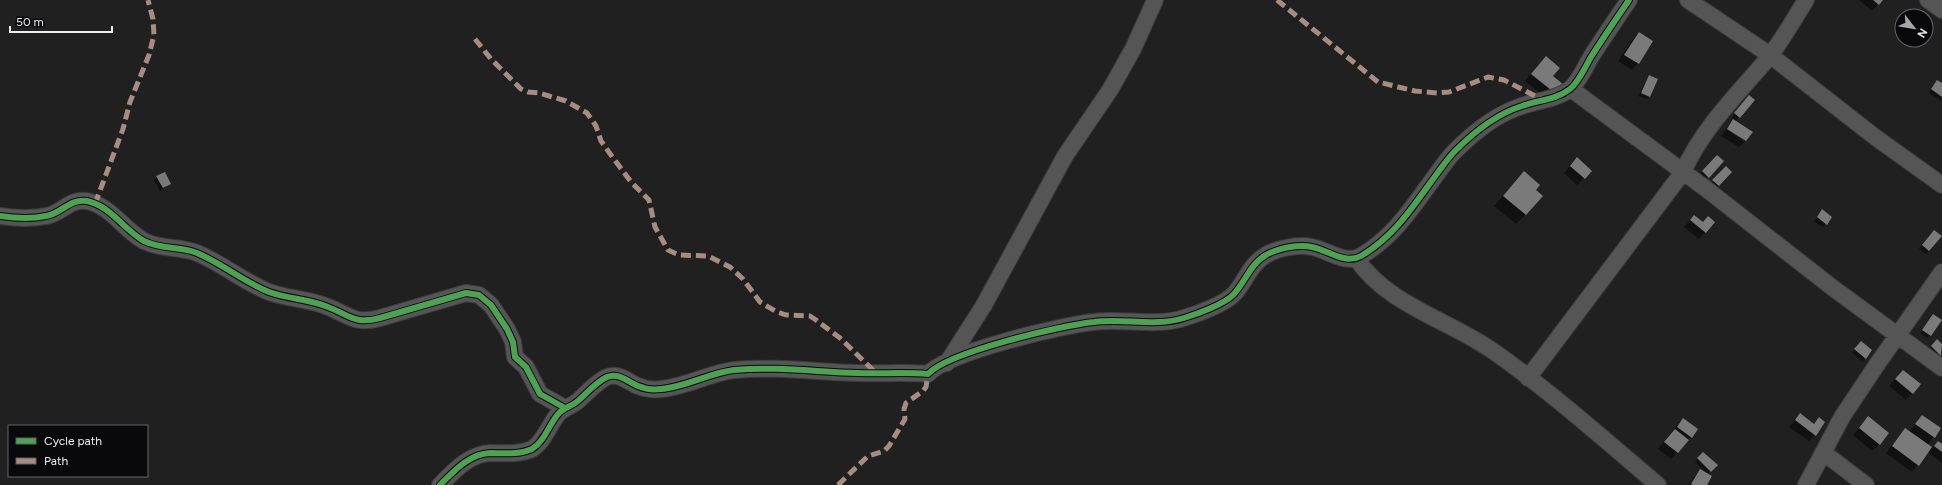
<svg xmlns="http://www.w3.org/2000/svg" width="1942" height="485" viewBox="0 0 1942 485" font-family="Figtree,sans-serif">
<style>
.shadow{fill:#0007}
.building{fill:#7a7a7b}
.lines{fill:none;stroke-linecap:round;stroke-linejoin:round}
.street-casing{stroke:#3b3b3c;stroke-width:18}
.street{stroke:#555556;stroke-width:16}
.quiet{stroke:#a88b81;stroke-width:5;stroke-dasharray:10 5;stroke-linecap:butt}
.cycleway-casing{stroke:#09090b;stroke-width:8}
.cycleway{stroke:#4ca352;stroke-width:6}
</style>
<rect width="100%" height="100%" fill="#202021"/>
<path class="shadow" d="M1859 0H1882L1872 11Z
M1639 33 1638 63 1632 70 1618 61 1632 40Z
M1546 57 1552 76 1562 85 1549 100 1525 81Z
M1649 76V96L1646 99 1638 96Z
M1934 85H1942L1941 101 1929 93Z
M1746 100H1753L1735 122 1751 132 1745 141 1727 128 1735 119 1732 117Z
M1726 129 1745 142 1739 147 1721 136Z
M1577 158 1591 171 1577 185 1564 173Z
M1723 161 1702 183 1696 178 1711 163Z
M1726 167 1731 172 1715 189 1710 184Z
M1524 172 1535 190 1526 214 1516 224 1494 206Z
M157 177 170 184 160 191 154 180Z
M1819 214 1826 224 1823 227 1814 221Z
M1694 216 1705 232 1699 239 1684 227Z
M1931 234 1929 251 1926 254 1919 249Z
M1931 318 1930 335 1927 338 1920 333Z
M1937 341 1942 345V353L1937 358 1928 350Z
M1858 345 1865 358 1862 361 1852 353Z
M1897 377 1912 393 1906 400 1889 386Z
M1800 415 1813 424 1819 419 1815 435 1809 441 1789 427Z
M1922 416 1940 429 1927 445 1932 448 1938 442 1942 445V463L1928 452 1912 472 1886 453 1899 436 1905 429 1909 432Z
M1868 418 1879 444 1872 451 1853 435Z
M1680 422 1697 429 1671 459 1658 449Z
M1703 453 1716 465 1707 475 1706 485H1688L1700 470 1707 473 1695 462Z"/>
<path class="building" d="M1873 0H1883L1879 5Z
M1639 32 1653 41 1639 64 1624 55Z
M1546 56 1560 68 1553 76 1564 85 1556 94 1531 74Z
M1649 75 1658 79 1650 97 1641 93Z
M1937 80 1942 83V97L1931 89Z
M1749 95 1755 100 1740 118 1734 113Z
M1733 119 1753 132 1746 141 1727 129Z
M1717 155 1724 161 1709 178 1702 171Z
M1577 157 1592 171 1585 179 1570 166Z
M1726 166 1732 172 1719 186 1712 180Z
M1524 171 1540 185 1536 190 1543 196 1526 215 1503 196Z
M165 172 171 184 163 188 156 176Z
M1822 209 1832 217 1827 225 1817 217Z
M1694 215 1703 222 1708 216 1715 222 1706 233 1690 220Z
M1934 230 1942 236 1929 251 1922 245Z
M1933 314 1942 320 1931 336 1922 330Z
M1937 339 1942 344 1941 356 1931 346Z
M1861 341 1872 350 1866 359 1854 349Z
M1903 370 1921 384 1913 394 1895 379Z
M1800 413 1814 424 1819 417 1825 422 1816 436 1795 420Z
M1922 415 1941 428 1935 438 1915 424Z
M1868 416 1889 433 1880 445 1859 428Z
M1683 418 1698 429 1692 438 1677 427Z
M1905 428 1932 447 1919 466 1892 446Z
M1675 429 1689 440 1678 453 1664 442Z
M1938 441 1942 444V452L1934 446Z
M1703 452 1718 465 1711 472 1697 458Z
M1700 469 1712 476 1707 485H1693L1691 484Z"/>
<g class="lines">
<defs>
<path id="street" d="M1688 0 1770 55 1875 137 1942 185
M1928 0 1942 10
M1571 89 1705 188 1833 288 1942 368
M0 216C14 218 32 219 46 216 61 214 70 198 87 201 111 206 124 230 144 241 162 250 181 246 197 253 223 264 244 282 269 292 288 299 310 299 328 307 349 315 355 325 380 318L466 293 479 295 491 305 507 329 513 342 515 357 526 367 540 394 565 408
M1356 258C1387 305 1449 320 1493 351 1550 391 1605 440 1658 485
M947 363 984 305 1065 156 1110 90 1133 49 1155 0
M1528 378 1683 172C1703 127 1738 94 1769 57 1783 39 1794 19 1806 0
M1824 453 1866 485
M440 485C454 471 469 454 490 453 503 453 519 455 532 449 545 441 549 424 559 413 565 407 573 406 579 400 588 392 596 382 607 377 618 372 628 382 638 386 645 389 653 390 661 389 686 387 709 373 734 370 776 366 817 372 858 373 882 374 904 372 928 374 948 352 1063 325 1094 322 1124 318 1155 327 1184 318 1197 314 1225 304 1234 294 1245 282 1251 263 1266 255 1278 248 1299 244 1312 247 1328 250 1345 265 1361 256 1395 236 1414 205 1436 175 1442 167 1448 158 1455 151 1474 132 1496 114 1522 106 1538 100 1556 100 1570 89 1579 82 1585 67 1591 57 1603 38 1616 19 1629 0
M1806 485 1842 417 1878 363 1942 272"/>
</defs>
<use href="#street" class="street-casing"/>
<use href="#street" class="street"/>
<path class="quiet" d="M1277 0 1378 82 1415 91 1437 93 1449 92 1488 77 1504 80 1543 100
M475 39 491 59 521 89 528 92 539 93 566 101 587 113 596 126 601 141 611 155 631 182 649 200 655 227 668 250 679 255 708 256 730 267 743 279 760 302 777 312 786 315 810 316 816 320 840 338 876 373
M95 204 123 129 130 102 149 55 154 35 153 19 148 0
M838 485 868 456 884 451 889 446 905 419 904 409 906 403 923 391 926 387 928 374"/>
<defs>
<path id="cycleway" d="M0 216C14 218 32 219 46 216 61 214 70 198 87 201 111 206 124 230 144 241 162 250 181 246 197 253 223 264 244 282 269 292 288 299 310 299 328 307 349 315 355 325 380 318L466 293 479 295 491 305 507 329 513 342 515 357 526 367 540 394 565 408
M440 485C454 471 469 454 490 453 503 453 519 455 532 449 545 441 549 424 559 413 565 407 573 406 579 400 588 392 596 382 607 377 618 372 628 382 638 386 645 389 653 390 661 389 686 387 709 373 734 370 776 366 817 372 858 373 882 374 904 372 928 374 948 352 1063 325 1094 322 1124 318 1155 327 1184 318 1197 314 1225 304 1234 294 1245 282 1251 263 1266 255 1278 248 1299 244 1312 247 1328 250 1345 265 1361 256 1395 236 1414 205 1436 175 1442 167 1448 158 1455 151 1474 132 1496 114 1522 106 1538 100 1556 100 1570 89 1579 82 1585 67 1591 57 1603 38 1616 19 1629 0"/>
</defs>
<use href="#cycleway" class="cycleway-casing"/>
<use href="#cycleway" class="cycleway"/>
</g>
<rect x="8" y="425" width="140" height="52" fill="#09090b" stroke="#656567"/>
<rect x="16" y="438" width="20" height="6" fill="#4ca352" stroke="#656567"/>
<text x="44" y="445" font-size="12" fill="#eeeef0">Cycle path</text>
<rect x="16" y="458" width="20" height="6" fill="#a88b81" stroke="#656567"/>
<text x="44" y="465" font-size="12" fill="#eeeef0">Path</text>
<g transform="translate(1914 28) rotate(121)"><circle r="19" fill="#09090b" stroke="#656567"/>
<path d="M0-3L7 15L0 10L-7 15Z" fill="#a6a6a8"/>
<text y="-6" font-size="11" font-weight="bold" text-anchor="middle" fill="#eeeef0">N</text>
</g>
<path d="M10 26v6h102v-6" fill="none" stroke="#eeeef0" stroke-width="2"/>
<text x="16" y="26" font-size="12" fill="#eeeef0" stroke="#09090b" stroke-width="3" paint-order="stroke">50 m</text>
</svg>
